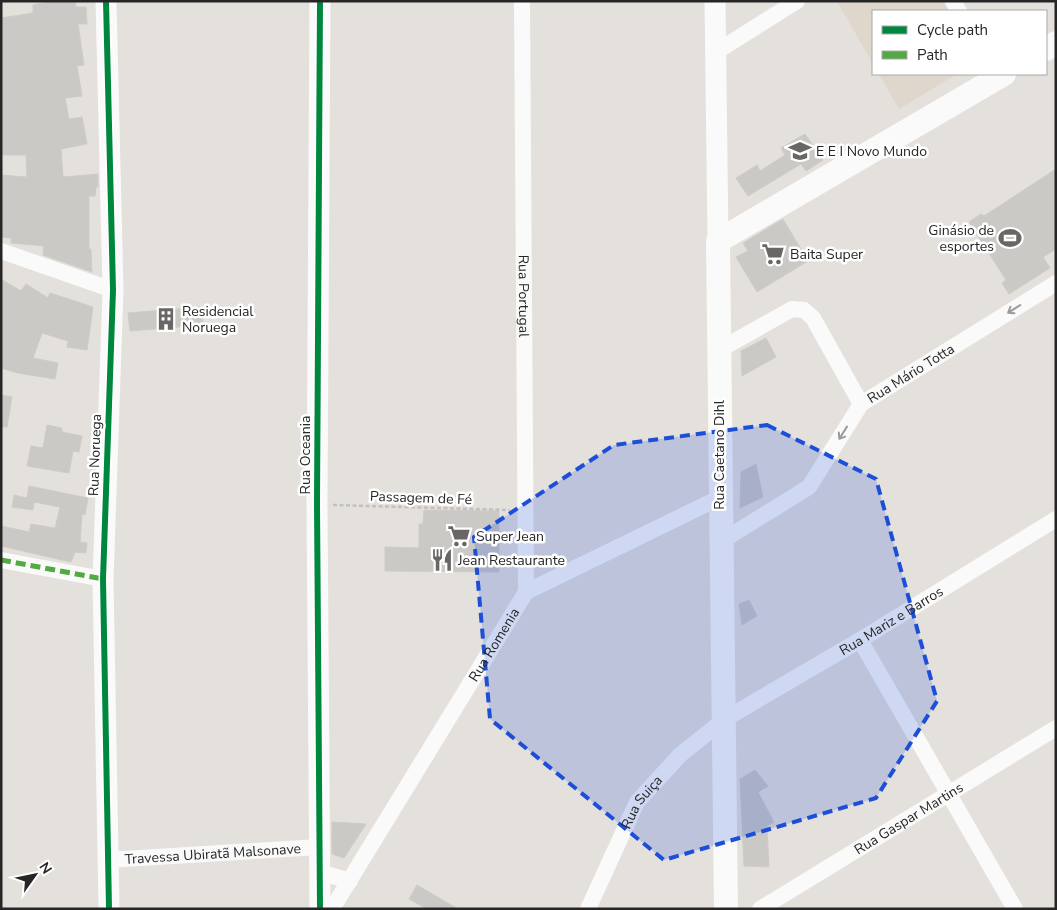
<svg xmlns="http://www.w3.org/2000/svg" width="1057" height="910" viewBox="0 0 1057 910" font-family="'Nunito Sans',sans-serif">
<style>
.education{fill:#dfd7cb}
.building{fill:#cbc9c6;stroke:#cfccc8}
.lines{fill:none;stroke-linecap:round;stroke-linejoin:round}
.path{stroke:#c2c1c0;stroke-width:2.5;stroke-dasharray:4 2.5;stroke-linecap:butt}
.minor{stroke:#fbfafa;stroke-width:16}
.tertiary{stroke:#fbfafa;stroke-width:21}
.secondary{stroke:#fbfafa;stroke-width:24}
.quiet{stroke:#53aa44;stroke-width:5;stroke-dasharray:10 5;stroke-linecap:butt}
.cycleway-casing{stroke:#fff;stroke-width:9}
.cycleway{stroke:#00873e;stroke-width:6}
.oneway{stroke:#9b9b9b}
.marked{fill:#1d4ed8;fill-opacity:0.2;stroke:#1d4ed8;stroke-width:4;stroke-dasharray:10 6;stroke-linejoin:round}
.labels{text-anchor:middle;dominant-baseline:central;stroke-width:5;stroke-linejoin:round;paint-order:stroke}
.poi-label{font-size:14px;fill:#262626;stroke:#fff;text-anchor:start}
.street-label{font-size:14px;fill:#262626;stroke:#fff}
</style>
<rect width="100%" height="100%" fill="#e4e0dc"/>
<path class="education" d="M837 1H942L948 11H873V64Z
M879 74H957L899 109Z"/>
<path class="building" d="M52 1H75L76 7H86L87 24H78L84 65 77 66 82 96 65 98 69 119 82 117 87 144 61 149 63 177 98 174V187H96L95 196H89V249H91L92 272 43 255 44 246 11 243V238L1 237V175L27 177 26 155H1V18L33 13V5Z
M805 134 823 160 806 171 801 164 748 196 736 178 757 165 760 171 785 155 781 148Z
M1056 169V249L1043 257 1050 268 1009 294 1002 283 1006 280 969 222 981 214 984 216Z
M783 219 808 261 757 292 736 257 748 251 743 243Z
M1 279 21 291 26 284 48 298 50 293 93 307 87 350 67 347 68 341 42 333 33 358 58 363 55 379 18 373 1 368Z
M202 307 203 325 130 331 128 313Z
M766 338 776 357 742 376 741 351Z
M1 395 12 397 7 427H1Z
M47 425 62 428V432L82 436 79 452 73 451 69 473 27 466 31 446 43 448Z
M756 464 763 497 740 508 741 472Z
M29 486 88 498 85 515 82 514 80 542 87 543 86 553 75 552 71 562 1 546V526L29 532 31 524 55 528 60 507 34 502 33 510 12 507 14 495 27 498Z
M424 510 499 511V572L385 571V547L419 548V524H423Z
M749 600 757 616 742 625 739 604Z
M755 770 768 786 758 792 774 822 767 826 769 867 744 866 740 779Z
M332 822 366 824 344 858 332 854Z
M417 885 458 909H427L409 899Z"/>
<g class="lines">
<path class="path" d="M333 505 510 510"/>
<g class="minor">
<path id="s1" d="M522 1 526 592"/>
<path d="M953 1 959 11"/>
<path d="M716 52 797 1"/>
<path d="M1 251 113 290"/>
<path d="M719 350 792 309 804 310 813 318 861 404"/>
<path id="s2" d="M720 542 809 487 861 404 1056 283"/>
<path d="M1 560 103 579"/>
<path d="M860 640 1015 909"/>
<path id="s3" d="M107 860 319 847"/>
<path d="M319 872 350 881"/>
<path id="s4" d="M332 909 526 592 719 498"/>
<path id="s5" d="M588 909 637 802 680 755 725 719 860 640 1056 519"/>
<path id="s6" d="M760 909 1056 728"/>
</g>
<path class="tertiary" d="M106 1 113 290 103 579 109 909
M715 1 718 241
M320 909 317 504 320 1"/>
<path class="secondary" d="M1046 49 1056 43
M726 909 718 241 1004 74"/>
<path class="quiet" d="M1 560 103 579"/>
<defs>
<path id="cycleway" d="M106 1 113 290 103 579 109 909
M320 909 317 504 320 1"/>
</defs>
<use href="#cycleway" class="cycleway-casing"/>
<use href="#cycleway" class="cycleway"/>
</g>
<defs><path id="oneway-shaft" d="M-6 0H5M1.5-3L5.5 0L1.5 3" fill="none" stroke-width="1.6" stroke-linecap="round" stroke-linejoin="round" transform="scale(1.25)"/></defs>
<g class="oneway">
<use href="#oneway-shaft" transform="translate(1014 309) rotate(148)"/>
<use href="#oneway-shaft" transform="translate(843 433) rotate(122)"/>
</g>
<path class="marked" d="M767 425 876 479 937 701 876 798 664 860 490 719 474 537 614 445Z"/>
<defs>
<symbol id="school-bare" viewBox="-9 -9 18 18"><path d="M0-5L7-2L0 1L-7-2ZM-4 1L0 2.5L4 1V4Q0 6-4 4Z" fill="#686766" stroke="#fff" stroke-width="2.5" paint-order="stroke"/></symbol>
<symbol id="stadium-bare" viewBox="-9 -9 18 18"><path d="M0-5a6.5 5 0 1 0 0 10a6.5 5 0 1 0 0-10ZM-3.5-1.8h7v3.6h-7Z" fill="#686766" stroke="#fff" stroke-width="2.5" paint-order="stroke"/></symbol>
<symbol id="supermarket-bare" viewBox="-9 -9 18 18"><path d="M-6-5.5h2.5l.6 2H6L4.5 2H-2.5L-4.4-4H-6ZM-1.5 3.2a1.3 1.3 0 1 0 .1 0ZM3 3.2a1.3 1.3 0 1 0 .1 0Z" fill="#686766" stroke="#fff" stroke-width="2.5" paint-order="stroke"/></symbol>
<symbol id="building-bare" viewBox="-9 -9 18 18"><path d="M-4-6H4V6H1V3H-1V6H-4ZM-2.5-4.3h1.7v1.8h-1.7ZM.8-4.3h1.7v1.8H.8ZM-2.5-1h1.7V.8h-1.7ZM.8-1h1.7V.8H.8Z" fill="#686766" stroke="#fff" stroke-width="2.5" paint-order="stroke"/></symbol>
<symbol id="restaurant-bare" viewBox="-9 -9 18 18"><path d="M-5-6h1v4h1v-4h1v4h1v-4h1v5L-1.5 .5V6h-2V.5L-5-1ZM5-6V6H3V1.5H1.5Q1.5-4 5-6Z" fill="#686766" stroke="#fff" stroke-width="2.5" paint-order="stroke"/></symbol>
</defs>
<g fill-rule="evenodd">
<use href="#school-bare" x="784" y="135" width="32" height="32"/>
<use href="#stadium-bare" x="994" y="222" width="32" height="32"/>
<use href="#supermarket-bare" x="757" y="238" width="32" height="32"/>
<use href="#building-bare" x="150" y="303" width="32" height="32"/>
<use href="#supermarket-bare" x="443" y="520" width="32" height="32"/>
<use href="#restaurant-bare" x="426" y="544" width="32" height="32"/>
</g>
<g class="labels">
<g class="poi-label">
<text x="816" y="151">E E I Novo Mundo</text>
<text x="994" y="230" text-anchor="end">Ginásio de<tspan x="994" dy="16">esportes</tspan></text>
<text x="790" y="254">Baita Super</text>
<text x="182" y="311">Residencial<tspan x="182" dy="16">Noruega</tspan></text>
<text x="476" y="536">Super Jean</text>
<text x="458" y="560">Jean Restaurante</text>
</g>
<g class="street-label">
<text stroke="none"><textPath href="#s1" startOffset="295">Rua Portugal</textPath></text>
<text stroke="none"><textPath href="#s2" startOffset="261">Rua Mário Totta</textPath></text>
<text transform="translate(95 455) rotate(-88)">Rua Noruega</text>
<text transform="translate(305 455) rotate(-90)">Rua Oceania</text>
<text transform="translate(719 455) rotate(-90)">Rua Caetano Dihl</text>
<text transform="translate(421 498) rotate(2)">Passagem de Fé</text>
<text stroke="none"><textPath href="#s5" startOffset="432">Rua Mariz e Barros</textPath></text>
<text stroke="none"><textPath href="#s4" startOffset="310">Rua Romenia</textPath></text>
<text stroke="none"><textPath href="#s5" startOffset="120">Rua Suiça</textPath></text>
<text stroke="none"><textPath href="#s6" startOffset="174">Rua Gaspar Martins</textPath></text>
<text stroke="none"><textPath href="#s3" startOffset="106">Travessa Ubiratã Malsonave</textPath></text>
</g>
</g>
<rect width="1057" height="910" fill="none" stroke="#262626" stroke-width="5"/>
<rect x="872" y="10" width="175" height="65" fill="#ffffff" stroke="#a8a8a8"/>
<rect x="882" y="26" width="25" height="8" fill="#00873e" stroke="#a8a8a8"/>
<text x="917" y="35" font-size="15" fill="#262626">Cycle path</text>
<rect x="882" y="51" width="25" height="8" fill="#53aa44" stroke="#a8a8a8"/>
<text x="917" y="60" font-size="15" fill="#262626">Path</text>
<g transform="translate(35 875) rotate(57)" stroke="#ffffff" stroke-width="4" paint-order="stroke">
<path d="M0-4L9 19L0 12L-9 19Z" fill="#262626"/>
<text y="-8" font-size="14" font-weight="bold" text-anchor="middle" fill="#262626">N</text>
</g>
</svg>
